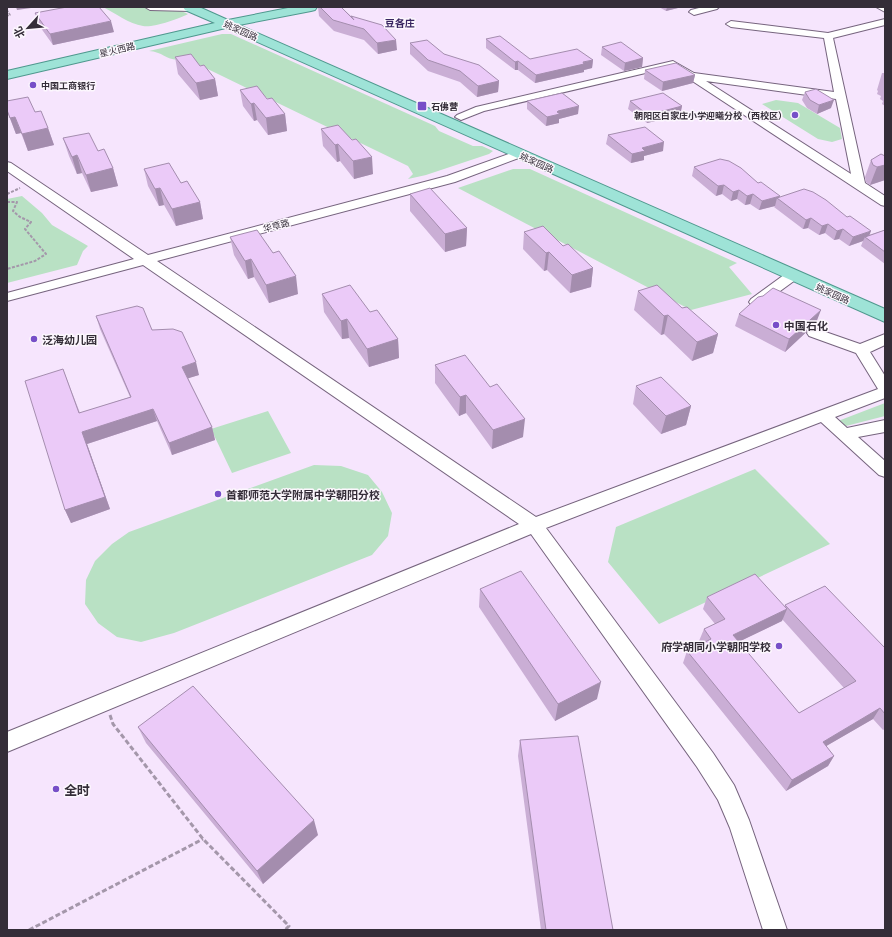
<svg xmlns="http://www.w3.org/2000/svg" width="892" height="937" viewBox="0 0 892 937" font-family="Literata,'Noto Sans SC',serif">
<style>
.green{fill:#b9e1c4}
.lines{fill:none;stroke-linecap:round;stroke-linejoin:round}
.minor-casing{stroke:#76647e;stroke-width:2}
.major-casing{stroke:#4f988e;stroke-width:2}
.path-far2{stroke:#a497aa;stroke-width:1.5;stroke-dasharray:2.5 1;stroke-linecap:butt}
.path-far1{stroke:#a497aa;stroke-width:2;stroke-dasharray:3 1.5;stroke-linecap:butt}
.path{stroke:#a497aa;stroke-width:3;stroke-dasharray:5 2.5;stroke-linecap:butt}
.minor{fill:#fff;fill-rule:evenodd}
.major{fill:#9ee3d7;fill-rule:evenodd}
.wall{fill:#caaed5;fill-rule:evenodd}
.shaded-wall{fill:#a48dae}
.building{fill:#ebcaf8;stroke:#a48dae}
.poi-dot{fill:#774fc8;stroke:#fcf7fd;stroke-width:1.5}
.labels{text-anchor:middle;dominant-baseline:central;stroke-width:3;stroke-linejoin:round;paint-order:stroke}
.far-street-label{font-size:9px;fill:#342d38;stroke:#fcf7fd}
.far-poi-label{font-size:9px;font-weight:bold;fill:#342d38;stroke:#fcf7fd;text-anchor:start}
.far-neighbourhood-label{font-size:10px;font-weight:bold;fill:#392661;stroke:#fcf7fd}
.poi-label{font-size:11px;font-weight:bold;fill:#342d38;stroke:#fcf7fd;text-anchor:start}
.near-poi-label{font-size:13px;font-weight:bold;fill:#342d38;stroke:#fcf7fd;text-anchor:start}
</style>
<rect width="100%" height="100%" fill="#f6e5fd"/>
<path class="green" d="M103 7H172L188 14C179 19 153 28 143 26 129 24 115 13 103 7Z
M222 34H231L435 126 439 131 473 146H482L493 151 489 154 426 175 408 179 413 174 408 166 185 58C169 64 165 52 149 51Z
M776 100 798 103 840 128 842 139 832 142 818 139 762 104Z
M513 169H530L737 263 729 267 752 294 691 310 458 188Z
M22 196 42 213 52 225 88 246 83 251 77 265 7 283V199Z
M885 403V416L846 426 838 421Z
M268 411 291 453 232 473 211 429Z
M314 465 341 466 368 475 382 492 392 513 388 536 372 555 174 633 141 642 117 637 98 623 85 604 86 580 95 561 112 544 129 532Z
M755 469 830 544 659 624 608 562 616 527Z"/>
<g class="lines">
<defs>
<path id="minor" d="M145 7H195L196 8 191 11 150 10Z
M703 7H719L717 9 694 15 689 12 691 10Z
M876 7H885V12Z
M885 19V25L833 38 865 183 885 196V206L881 205 671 67 484 111 461 120 455 117 457 115 476 107 673 61 694 73 834 92 824 38 731 27 726 24 731 21 828 33ZM706 81 836 99 851 174Z
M520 150 524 152 526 154 524 156 455 182 157 261 536 517 878 389 856 353 809 336 807 333 809 330 814 328 860 344 885 334V345L870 352 885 376V398L835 417 847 428 885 420V432L858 437 885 461V477L879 475 821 422 546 528 713 753 734 785 749 820 787 930H763L730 828 718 800 697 767 531 534 7 752V732L519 524 143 265 7 301V293L134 259 7 171V162L11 163 148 255 447 176Z
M793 271 798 272 800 275 798 278 761 305 756 306 751 305 749 302 751 299 788 272Z"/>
<path id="major" d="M183 7H199L228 20 293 7H317L315 10 311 11 239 25 885 309V322L226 28 7 79V71L215 23 185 10Z"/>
</defs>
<use href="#minor" class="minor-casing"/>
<use href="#major" class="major-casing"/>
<path class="path-far2" d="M7 10 10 15 7 16"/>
<path class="path-far1" d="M7 194 20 188
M7 202H17L13 211 20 217 31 222 25 229 46 254 35 261 7 269"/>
<path class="path" d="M110 715 113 724 203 839 289 926 285 930
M29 930 203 839"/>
<use href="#minor" class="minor"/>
<use href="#major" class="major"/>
</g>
<path class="wall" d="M318 7H341L351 16 397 50 378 54 364 40 334 31 319 16Z
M659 7H682L666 11Z
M35 13 114 32 53 45 38 24Z
M486 39 530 59 593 60 592 68 584 70V72L535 83 518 70H515L486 48Z
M410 43 444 54 499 81 498 92 477 97 460 82 428 71 410 54Z
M602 47 643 58 642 67 624 71 601 55Z
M175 57 200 66 215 79 218 96 200 100 178 74Z
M645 70 695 75 693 83 662 91 644 79Z
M882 73H885V106L882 104 883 101 880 99 881 96 877 94 878 91 877 90Z
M240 90 267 99 285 114 287 131 268 135 257 120 254 121 243 106Z
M805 92 831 108 817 114 807 108 802 100Z
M7 101 35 112 48 128 54 145 28 151 21 133 16 134 7 111Z
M527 101 578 114 559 119V123L546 126 527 109Z
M630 101 682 106 680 115 647 123 628 109Z
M321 129 373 174 354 179 340 161 337 162 323 146Z
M608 135 663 151 644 156V160L631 163 606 144Z
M63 138 98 151 113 168 118 186 91 192 82 173 77 174 69 156Z
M885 156V180L870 185 866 182 865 177 871 160Z
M694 167 758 183 779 198 869 235 885 230V264L861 246 863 241 849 246 839 239 834 240 825 233 819 235 808 228 803 229 774 207 775 206 759 210 750 204 745 205 737 199 731 201 722 194 716 196 692 176Z
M144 169 181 183 200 202 203 219 176 226 164 205 159 206 148 186Z
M410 194 467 228 466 246 445 252 410 211Z
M524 232 563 246 593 268 591 287 570 293 547 270 544 271 523 249Z
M230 237 298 294 269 303 254 277 248 279 234 255Z
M638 291 682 308 718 334 713 353 692 361 664 334 661 335 634 310Z
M322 294 370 312 398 339 399 358 369 367 349 338 342 339 324 312Z
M763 296 816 323 785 352 735 326 739 314Z
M96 316 152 330 199 375 188 378 212 427 215 440 172 455 157 421 87 444 110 509 71 523 65 510 63 369 80 413 130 397 100 329Z
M435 365 490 387 523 437 492 449 466 413 459 416 435 383Z
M636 386 691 406 686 425 661 434 633 404Z
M480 589 597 699 555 721 479 607Z
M707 597 785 606V605L885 648V729L883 730 873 719 826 746 834 756 828 766 786 791 683 663 687 651 702 644 699 641 704 629 715 624 703 609ZM782 619 844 688 799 713 738 642 782 621Z
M138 727 318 835 263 884 146 743Z
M520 740 613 930H541L518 756Z"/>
<path class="shaded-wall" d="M16 7H38L17 10Z
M667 7H682L666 11Z
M111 21 114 32 53 45 50 34Z
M396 40 397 50 378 54 377 43Z
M643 58 642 67 624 71 625 63Z
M593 60 592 68 584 70V72L535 83 536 75Z
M518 61V70H515V62Z
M695 75 693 83 662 91 663 82Z
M215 79 218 96 200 100 196 83Z
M499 81 498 92 477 97 478 86Z
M834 100 831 108 817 114 819 105Z
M254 103 257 120 254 121 251 104Z
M579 106 578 114 559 119V123L546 126 547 117 557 112 558 111Z
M682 106 680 115 647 123 648 115Z
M285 114 287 131 268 135 266 118Z
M15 117 21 133 16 134 10 118Z
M48 128 54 145 28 151 22 134Z
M664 142 663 151 644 156V160L631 163 632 154 642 148Z
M338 144 340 161 337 162 335 145Z
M77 155 82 173 77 174 72 157Z
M372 157 373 174 354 179 353 161Z
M885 165V180L870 185 877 167Z
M113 168 118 186 91 192 86 175Z
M724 185 722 194 716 196 718 186Z
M160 188 164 205 159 206 155 189Z
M739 190 737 199 731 201 733 192Z
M753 194 750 204 745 205 747 196Z
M780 196 779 200 777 198 775 206 759 210 762 201Z
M200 202 203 219 176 226 172 209Z
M811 218 808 228 803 229 806 220Z
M828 224 825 233 819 235 822 226Z
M467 228 466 246 445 252V234Z
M843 229 839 239 834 240 837 231Z
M871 231 868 239 865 237 863 241 849 246 853 237Z
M549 252 547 270 544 271 546 253Z
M251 259 254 277 248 279 245 261Z
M593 268 591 287 570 293 572 275Z
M296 276 298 294 269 303 266 285Z
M821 310 816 323 785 352 789 339Z
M668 315 664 334 661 335 664 316Z
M347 319 349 338 342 339 341 321Z
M718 334 713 353 692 361 697 342Z
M398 339 399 358 369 367 367 349Z
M196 362 199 375 186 379 182 367Z
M466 395V413L459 416 460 397Z
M691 406 686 425 661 434 666 416Z
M153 409 157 421 87 444 110 509 71 523 65 510 82 432Z
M525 419 523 437 492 449 493 430Z
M212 427 215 440 172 455 169 443Z
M787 609 782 621 728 647 733 635Z
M601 682 597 699 555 721 558 704Z
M880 708 873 719 816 752 823 742Z
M834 756 828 766 786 791 792 780Z
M314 820 318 835 263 884 257 871Z"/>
<path class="building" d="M67 7H99L111 21 50 34 35 13Z
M320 7H341L354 20 351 16 382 25 396 40 377 43 364 29 333 20Z
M500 36 530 59 577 49 593 60 583 62 584 64 536 75 518 61 515 62 486 39Z
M427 40 444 54 479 65 499 81 478 86 460 71 428 60 410 43Z
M621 42 643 58 625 63 602 47Z
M191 54 200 66 204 65 215 79 196 83 175 57Z
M676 63 695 75 663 82 645 70Z
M257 86 267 99 272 98 285 114 266 118 254 103 251 104 240 90Z
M816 89 834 100 819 105 810 100 805 92Z
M562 93 579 106 558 111 557 112 560 114 547 117 527 101Z
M663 93 682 106 648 115 630 101Z
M28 97 35 112 41 111 48 128 22 134 15 117 10 118 7 110V101Z
M338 125 352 140 356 139 372 157 353 161 338 144 335 145 321 129Z
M645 127 664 142 642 148 645 151 632 154 608 135Z
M89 133 98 151 104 149 113 168 86 175 77 155 72 157 63 138Z
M881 154 885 156V165L877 167 873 165 871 160Z
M720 159 729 161 741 168 758 183 761 182 780 196 762 201 753 194 747 196 739 190 733 192 724 185 718 186 694 167Z
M169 163 181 183 187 181 200 202 172 209 160 188 155 189 144 169Z
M430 188 467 228 445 234 410 194Z
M804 189 813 192 826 200 847 217 850 216 871 231 853 237 843 229 837 231 828 224 822 226 811 218 806 220 777 198Z
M543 226 563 246 568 244 593 268 572 275 549 252 546 253 524 232Z
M257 230 273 253 279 251 296 276 266 285 251 259 245 261 230 237Z
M885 230V252L865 237Z
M350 285 370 312 377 310 398 339 367 349 347 319 341 321 322 294Z
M657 285 682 308 687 307 718 334 697 342 668 315 664 316 638 291Z
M773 288 821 310 789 339 739 314 758 297 763 296Z
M137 306 143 308 152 330 173 329 182 332 196 362 182 367 212 427 169 443 153 409 82 432 105 497 65 510 25 381 63 369 79 413 131 397 96 316Z
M465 355 490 387 497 384 525 419 493 430 466 395 460 397 435 365Z
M661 377 691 406 666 416 636 386Z
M521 571 601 682 558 704 480 589Z
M755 574 787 609 733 635 799 713 856 681 785 605 825 586 885 648V714L880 708 823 742 834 756 792 780 687 651 711 639 704 629 725 619 707 597Z
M193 686 314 820 257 871 138 727Z
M578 736 613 930H546L520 740Z"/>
<g class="poi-dot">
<circle cx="33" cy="85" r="4"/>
<rect x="417" y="101" width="10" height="10" rx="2"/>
<circle cx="795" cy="115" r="4"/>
<circle cx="776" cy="325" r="4"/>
<circle cx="34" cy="339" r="4"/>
<circle cx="218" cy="494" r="4"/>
<circle cx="779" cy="646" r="4"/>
<circle cx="56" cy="789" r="4"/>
</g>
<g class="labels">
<g class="far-street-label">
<text transform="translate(241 30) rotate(24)">姚家园路</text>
<text transform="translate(117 49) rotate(-13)">星火西路</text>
<text transform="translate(537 162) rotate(24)">姚家园路</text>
<text transform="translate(276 225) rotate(-15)">华章路</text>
<text transform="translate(833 293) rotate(24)">姚家园路</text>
</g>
<g class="far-poi-label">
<text x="41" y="85">中国工商银行</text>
<text x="431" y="106">石佛营</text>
<text x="787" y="115" text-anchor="end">朝阳区白家庄小学迎曦分校（西校区）</text>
</g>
<g class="far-neighbourhood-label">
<text x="400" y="22">豆各庄</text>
</g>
<g class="poi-label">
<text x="784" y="325">中国石化</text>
<text x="42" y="339">泛海幼儿园</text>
<text x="226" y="494">首都师范大学附属中学朝阳分校</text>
<text x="771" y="646" text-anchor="end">府学胡同小学朝阳学校</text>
</g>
<g class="near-poi-label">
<text x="64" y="789">全时</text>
</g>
</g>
<rect width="892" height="937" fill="none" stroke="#342d38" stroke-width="16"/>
<g transform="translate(28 28) rotate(243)" stroke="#fcf7fd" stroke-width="3" paint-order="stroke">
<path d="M0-3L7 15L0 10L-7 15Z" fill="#342d38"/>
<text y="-6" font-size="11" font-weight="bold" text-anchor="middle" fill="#342d38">北</text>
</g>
</svg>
